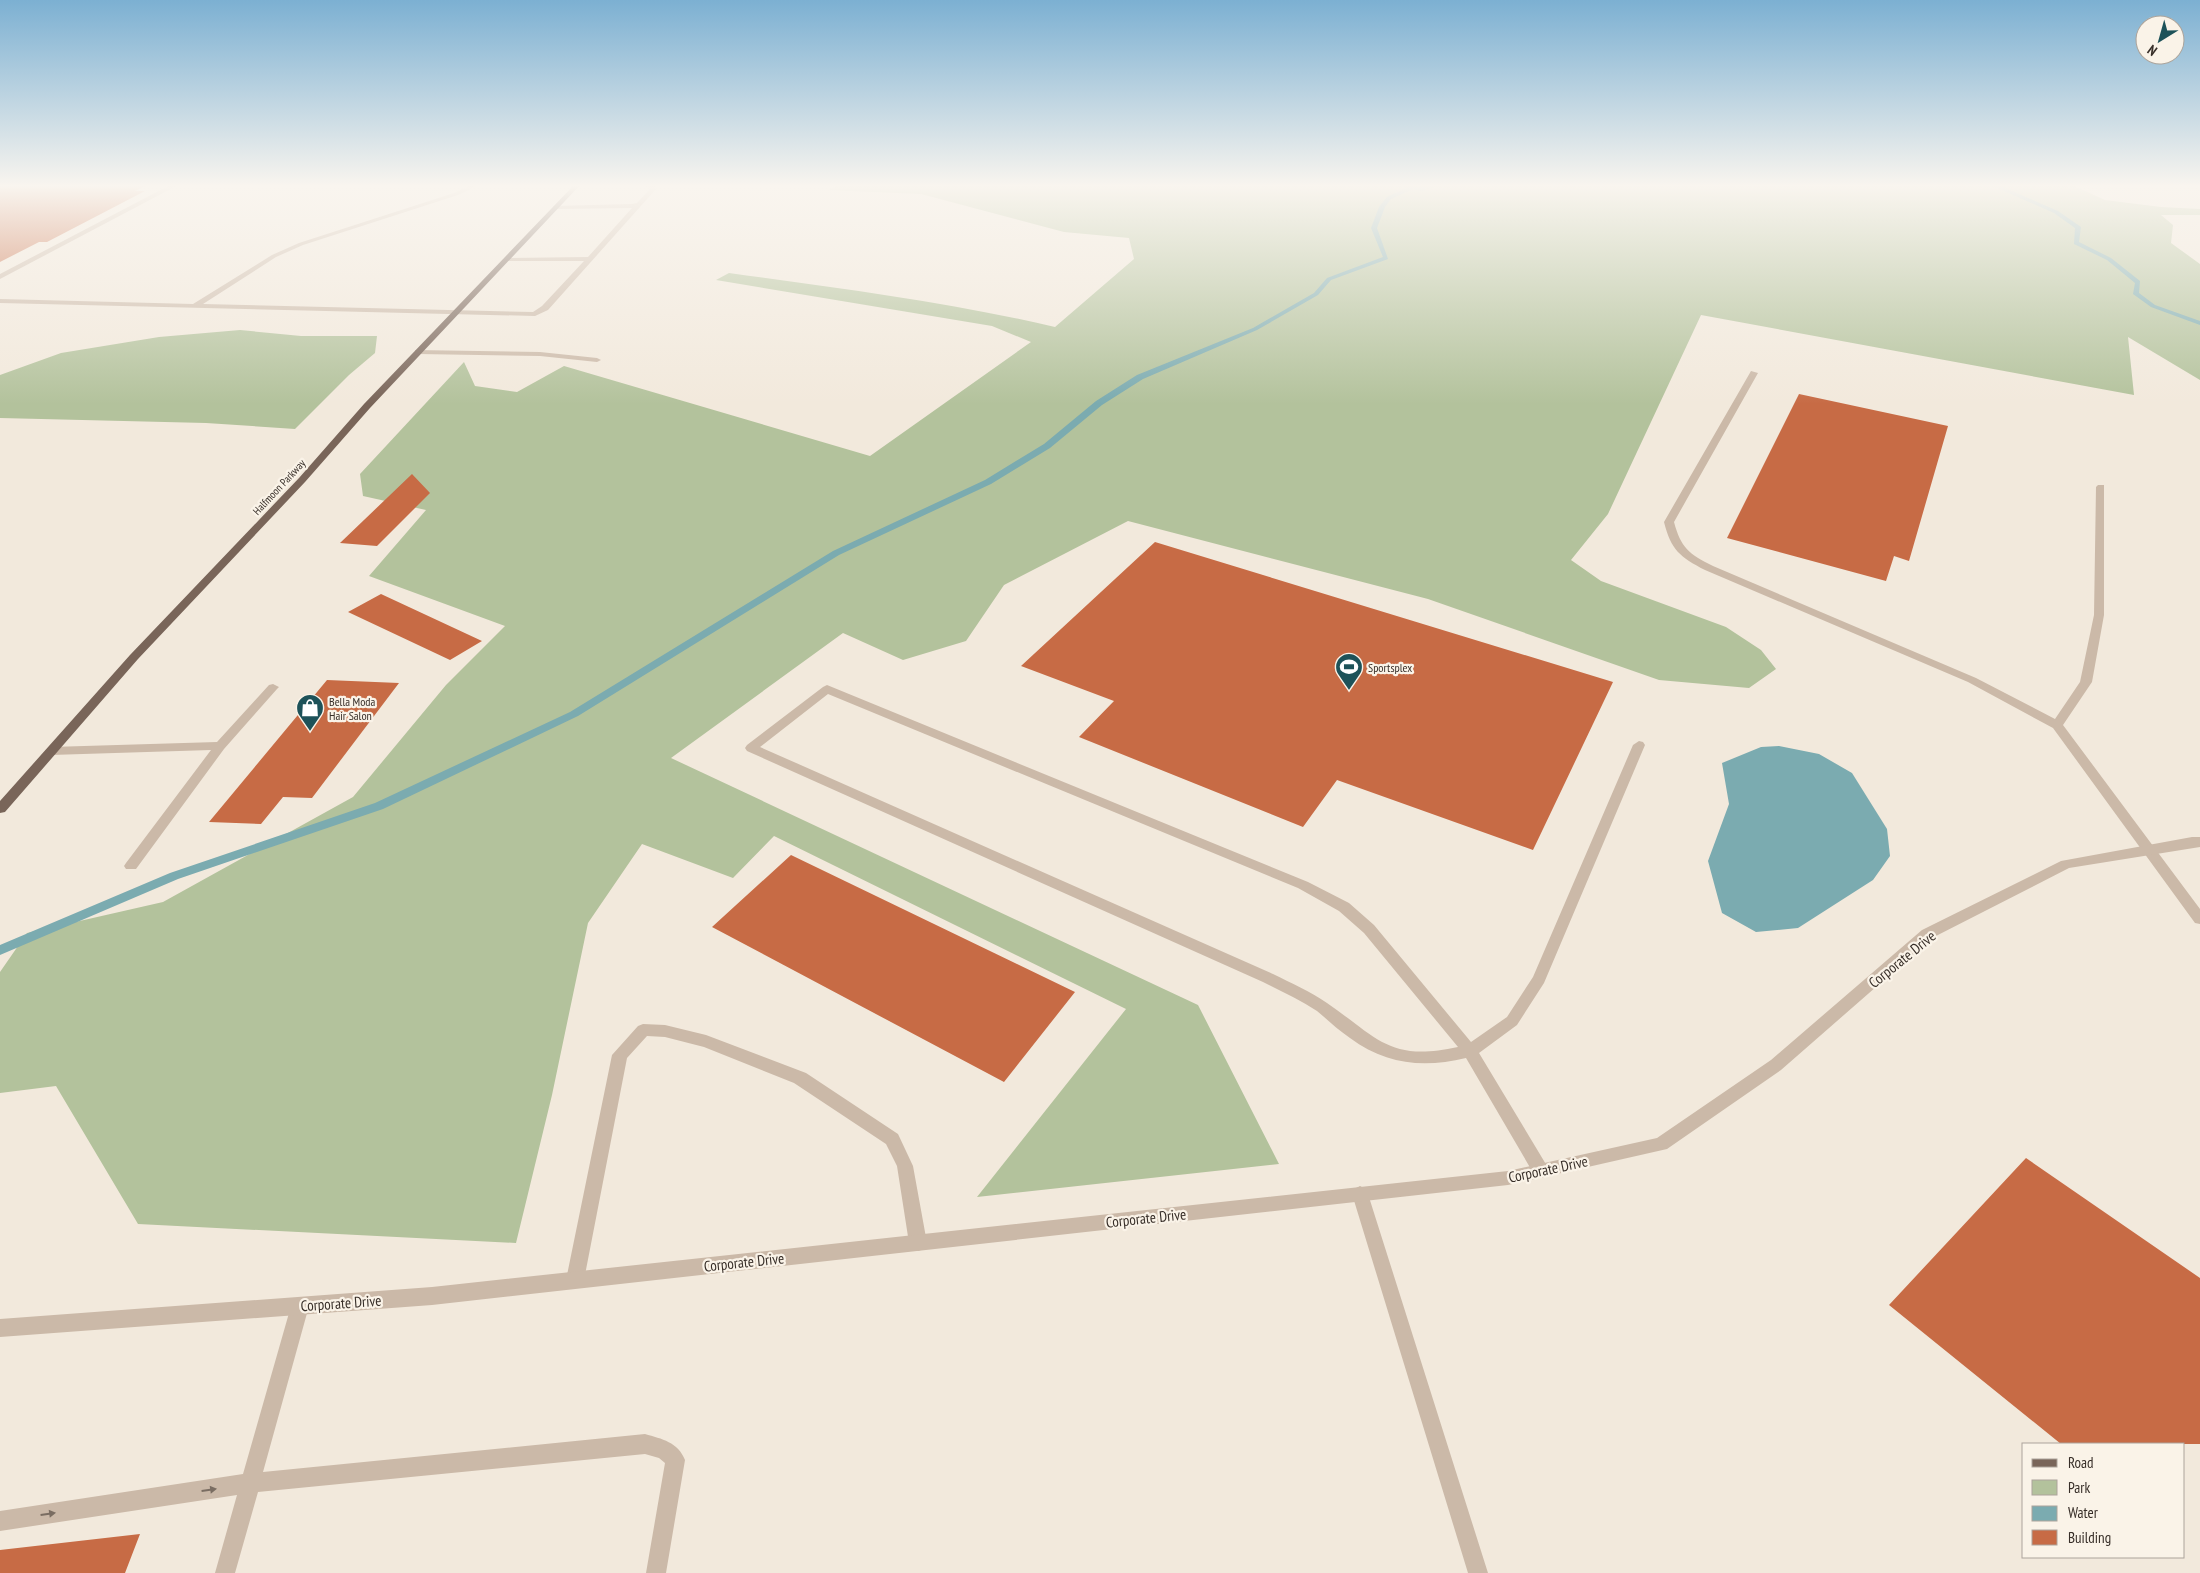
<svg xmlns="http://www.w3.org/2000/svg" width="2200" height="1573" viewBox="0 0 2200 1573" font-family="'PT Sans Narrow',sans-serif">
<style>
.green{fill:#b3c29c}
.water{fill:#7babb0}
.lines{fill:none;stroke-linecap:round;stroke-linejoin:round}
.stream{fill:#7babb0;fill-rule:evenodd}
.building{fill:#c76b45}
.service{fill:#cbb9a8;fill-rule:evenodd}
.minor{fill:#cbb9a8;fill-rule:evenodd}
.primary{fill:#796559;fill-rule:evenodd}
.oneway{fill:#7a6d62}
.labels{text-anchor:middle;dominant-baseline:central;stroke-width:4.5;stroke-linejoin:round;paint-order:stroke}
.far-street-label{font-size:11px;fill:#372e28;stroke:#faf3e8}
.poi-label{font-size:12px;fill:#372e28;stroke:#faf3e8;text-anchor:start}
.near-street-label{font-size:15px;fill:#372e28;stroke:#faf3e8}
</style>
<rect width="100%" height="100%" fill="#f2e9dc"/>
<path class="green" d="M839 184H2070L2105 200 2161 207 2200 209V215H2161L2173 225 2171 243 2200 264V380L2128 337 2134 395 1701 315 1608 514 1571 560 1601 581 1726 627 1761 650 1776 669 1749 688 1659 680 1428 599 1128 521 1004 585 966 641 903 660 843 633 671 758 1198 1005 1279 1164 977 1197 1126 1009 774 836 733 878 642 844 588 923 552 1095 516 1243 138 1224 56 1086 0 1093V972L27 933 163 902 353 797 446 685 505 626 369 576 426 510 363 496 360 474 464 362 475 386 517 392 564 366 870 456 1031 342 992 326 716 280 729 273C839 288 948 302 1055 327L1134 259 1129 238 1064 232 921 194 829 190Z
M240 330 301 336H377L375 353 349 375 295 429 206 423 0 418V375L61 353 159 337Z"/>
<path class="water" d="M1779 746 1819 754 1852 773 1887 829 1890 856 1873 880 1798 928 1756 932 1722 913 1708 861 1729 804 1722 763 1761 747Z"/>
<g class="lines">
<path class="stream" d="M1432 184H1441L1422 191 1413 189 1391 199 1385 207 1377 228 1388 259 1331 280 1318 295 1257 330 1143 379 1102 405 1050 448 991 484 839 555 578 716 383 809 178 879 0 955V945L170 873 375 803 570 712 833 551 985 480 1044 444 1096 401 1137 375 1253 328 1314 293 1327 278 1383 257 1371 228 1379 207 1387 197 1410 186 1422 187Z
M1988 184H1996L2058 211 2081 227 2079 242 2111 258 2140 281 2139 293 2155 305 2200 321V325L2151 307 2133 294 2135 283 2107 260 2074 244 2075 228 2054 213Z"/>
</g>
<path class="building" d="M0 184H149L135 191H145L47 242H39L0 262Z
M1799 394 1948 426 1909 561 1894 556 1886 581 1727 538Z
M412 474 430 493 377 546 340 543Z
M1155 542 1613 682 1533 850 1337 780 1303 827 1079 737 1114 701 1021 666Z
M381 594 482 641 450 660 348 612Z
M327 680 399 683 312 798 283 797 261 824 209 822Z
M791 855 1075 992 1004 1082 712 927Z
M2026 1158 2200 1278V1444H2061L1889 1305Z
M140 1534 125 1573H0V1550Z"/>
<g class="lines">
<path class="service" d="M172 184H180L0 279V274Z
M473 184H481L458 195 303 245 276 257 203 304 533 312 542 306 584 261H507L504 259 505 258 588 257 632 208 555 209 553 206 632 204 637 203 650 189 642 184H653L656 189 548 310 535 316 0 303V299L193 304 272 255 299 243 454 193Z
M415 350 540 352 597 358 601 360 597 362 540 356 418 354H415Z
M1751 371 1758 373 1674 522C1681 548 1689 554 1713 566L1976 678 2055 719 2080 682 2094 615 2096 487 2098 485H2104V615L2092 682 2063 725 2200 909V924L2195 923 2053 728 1968 682 1705 570C1680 557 1671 550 1664 522Z
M273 684 279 687 277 689 224 749 136 869H126L124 866 126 863 211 750 51 755 45 751 51 747 217 742 269 685Z
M827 685 1308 882 1349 903 1374 925 1471 1042 1507 1017 1533 977 1633 745 1639 741 1643 742 1645 745 1544 983 1517 1025 1479 1053 1547 1166 1549 1171 1547 1176 1541 1178 1535 1176 1466 1058C1424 1068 1386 1065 1350 1038 1338 1030 1328 1020 1317 1011 1300 1000 1281 991 1263 982L747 751 745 748 747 745 823 687ZM828 694 1298 888 1339 911 1364 933 1458 1047C1389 1062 1378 1038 1327 1003 1310 991 1291 983 1273 974L760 747Z
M643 1024 665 1025 706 1035 806 1073 898 1134 913 1166 927 1243 924 1249 918 1251 912 1249 909 1243 897 1166 886 1144 794 1083 704 1047 665 1037 647 1036 627 1058 584 1280 581 1286 575 1288 569 1286 566 1280 612 1055 638 1026Z
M1360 1186 1366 1189 1368 1194 1488 1573H1468L1352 1194 1354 1189Z
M300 1297 306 1300 309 1306 263 1472 645 1434C662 1439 678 1442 685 1460L666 1573H646L665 1463 659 1458 645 1454 258 1492 235 1573H215L237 1495 0 1531V1511L243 1474 291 1306 294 1300Z"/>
<path class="minor" d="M2192 837H2200V847L2069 868 1932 938 1781 1070 1667 1149 1508 1185 432 1305 0 1337V1319L432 1287 1508 1171 1657 1138 1771 1060 1922 930 2061 861Z"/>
<path class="primary" d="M575 184H581L370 408 305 482 138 659 5 812 0 813V801L130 655 299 478 364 404Z"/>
</g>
<defs><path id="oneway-solid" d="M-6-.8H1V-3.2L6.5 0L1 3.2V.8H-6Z" transform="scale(1.25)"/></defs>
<g class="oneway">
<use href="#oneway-solid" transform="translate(209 1490) rotate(-8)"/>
<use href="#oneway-solid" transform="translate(48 1514) rotate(-8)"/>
</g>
<linearGradient id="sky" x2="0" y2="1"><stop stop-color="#7cb0d2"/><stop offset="0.46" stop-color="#f9f5ef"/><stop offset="1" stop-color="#f9f5ef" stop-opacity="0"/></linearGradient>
<rect width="2200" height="404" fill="url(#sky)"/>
<defs>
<symbol id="stadium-pin" viewBox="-11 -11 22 30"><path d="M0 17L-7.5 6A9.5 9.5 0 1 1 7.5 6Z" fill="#1d5259" stroke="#faf3e8"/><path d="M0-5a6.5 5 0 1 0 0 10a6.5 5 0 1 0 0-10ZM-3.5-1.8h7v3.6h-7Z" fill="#fff"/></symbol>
<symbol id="shop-pin" viewBox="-11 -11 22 30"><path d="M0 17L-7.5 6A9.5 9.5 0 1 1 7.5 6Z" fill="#1d5259" stroke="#faf3e8"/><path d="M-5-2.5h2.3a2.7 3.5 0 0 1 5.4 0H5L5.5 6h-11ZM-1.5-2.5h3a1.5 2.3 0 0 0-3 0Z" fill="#fff"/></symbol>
</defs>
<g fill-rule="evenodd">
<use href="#stadium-pin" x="1333" y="651" width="32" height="43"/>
<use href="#shop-pin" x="294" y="692" width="32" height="43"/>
</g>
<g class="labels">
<g class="far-street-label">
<text transform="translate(279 487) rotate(-47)">Halfmoon Parkway</text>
</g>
<g class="poi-label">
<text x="1368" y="667">Sportsplex</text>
<text x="329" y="701">Bella Moda<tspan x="329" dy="14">Hair Salon</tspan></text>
</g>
<g class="near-street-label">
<text transform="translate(1902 959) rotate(-39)">Corporate Drive</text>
<text transform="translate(1548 1169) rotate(-12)">Corporate Drive</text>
<text transform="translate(1146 1218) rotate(-6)">Corporate Drive</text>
<text transform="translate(744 1262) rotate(-6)">Corporate Drive</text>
<text transform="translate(341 1303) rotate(-4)">Corporate Drive</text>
</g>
</g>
<rect x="2022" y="1443" width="162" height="115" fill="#faf3e8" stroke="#aca49b"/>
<rect x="2032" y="1459" width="25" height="8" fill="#796559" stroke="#aca49b"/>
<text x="2068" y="1468" font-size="15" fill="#372e28">Road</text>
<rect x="2032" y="1480" width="25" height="15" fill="#b3c29c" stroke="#aca49b"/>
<text x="2068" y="1493" font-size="15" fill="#372e28">Park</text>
<rect x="2032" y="1506" width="25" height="15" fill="#7babb0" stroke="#aca49b"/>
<text x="2068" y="1518" font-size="15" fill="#372e28">Water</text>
<rect x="2032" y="1530" width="25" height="15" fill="#c76b45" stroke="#aca49b"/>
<text x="2068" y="1543" font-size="15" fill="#372e28">Building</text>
<g transform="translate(2160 40) rotate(217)"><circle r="24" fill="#faf3e8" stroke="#aca49b"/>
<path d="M0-4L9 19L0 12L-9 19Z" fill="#1d5259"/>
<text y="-8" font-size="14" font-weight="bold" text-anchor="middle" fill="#372e28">N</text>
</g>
</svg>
